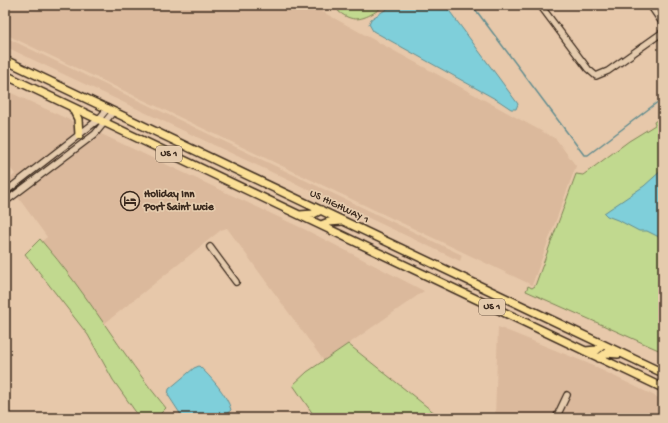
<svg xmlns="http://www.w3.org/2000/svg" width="668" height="423" viewBox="0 0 668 423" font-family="'Gochi Hand',sans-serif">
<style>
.built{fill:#dbb99c}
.green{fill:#c1d98f;stroke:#7e8256}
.water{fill:#7fcfda;stroke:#648d8f}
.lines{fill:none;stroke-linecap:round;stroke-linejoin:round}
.stream{stroke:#648d8f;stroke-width:1.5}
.minor-casing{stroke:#3b2a1e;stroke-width:8}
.major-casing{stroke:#3b2a1e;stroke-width:10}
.minor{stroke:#e5cbad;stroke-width:5.5}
.major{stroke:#fbdf96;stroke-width:7}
.labels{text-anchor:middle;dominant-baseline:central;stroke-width:3.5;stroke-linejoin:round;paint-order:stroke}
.shield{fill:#e5cbad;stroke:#6e5a49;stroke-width:1}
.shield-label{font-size:10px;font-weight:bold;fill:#3b2a1e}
.poi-label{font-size:11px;font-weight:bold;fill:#3b2a1e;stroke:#e5cbad;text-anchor:start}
.street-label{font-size:11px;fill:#3b2a1e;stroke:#e5cbad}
</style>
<rect width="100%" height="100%" fill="#e7c8aa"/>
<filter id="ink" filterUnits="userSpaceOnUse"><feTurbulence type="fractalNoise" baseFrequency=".025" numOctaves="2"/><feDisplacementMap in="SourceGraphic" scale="8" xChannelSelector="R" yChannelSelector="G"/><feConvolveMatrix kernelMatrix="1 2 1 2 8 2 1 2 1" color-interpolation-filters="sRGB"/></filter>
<g filter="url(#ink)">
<path class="built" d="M5 5H310L556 139 576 166 532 285 5 34Z
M5 37 462 255 460 261 25 56 5 46Z
M5 90 76 123V133L5 188V184L15 174 5 161Z
M99 133 308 231 424 291 324 361 227 228 221 230 104 324 63 266 42 241 47 237 17 196Z
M498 327 587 363 663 400V418H495Z"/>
<path class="green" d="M337 5H385C376 12 362 22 350 18 346 17 342 14 339 12Z
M663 116V352L526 291 528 286 532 288 535 286 576 174 583 175 629 141 655 125 654 122Z
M40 239C87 292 121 354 166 408L160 414 163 418H140L113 380 88 335 25 254Z
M348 344 441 418H318L313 414 293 385 307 372Z"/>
<path class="water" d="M393 5H445L518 104 516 109H511L499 101 373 31 369 24 371 19Z
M663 169V239L647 231H639L620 221 607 216 604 213 644 186Z
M199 366C210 376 228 396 231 410L222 418H183L168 395 169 389 194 368Z"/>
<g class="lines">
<path class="stream" d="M472 5 584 155H588L663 98"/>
<defs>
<path id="minor" d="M540 5 588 69 596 76 608 71 663 32
M650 5 663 24
M660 5 663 10
M5 192 98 120 108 108
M5 202 95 134 113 112
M210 247 236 282
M556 418 567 395"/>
<path id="major" d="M5 60 663 373
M5 75 663 388
M72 107 78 119 79 135
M300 215 313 214 321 210
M321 225 329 222 342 221
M585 351 597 350 603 345
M599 358 606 353 618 354"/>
</defs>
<use href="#minor" class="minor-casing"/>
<use href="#major" class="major-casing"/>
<use href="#minor" class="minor"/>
<use href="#major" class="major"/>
</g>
</g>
<defs>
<symbol id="hotel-ring" viewBox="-11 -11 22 22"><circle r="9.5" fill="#e5cbad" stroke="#3b2a1e" stroke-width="1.5"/><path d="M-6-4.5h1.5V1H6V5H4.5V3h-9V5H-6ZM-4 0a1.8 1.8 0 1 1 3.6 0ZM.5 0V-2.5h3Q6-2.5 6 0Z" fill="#3b2a1e"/></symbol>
</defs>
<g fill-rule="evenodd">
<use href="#hotel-ring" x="119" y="190" width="22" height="22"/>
</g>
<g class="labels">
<g class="shield">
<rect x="156" y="146" width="26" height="16" rx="3"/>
<rect x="479" y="299" width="26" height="16" rx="3"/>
</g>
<g class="shield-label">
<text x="169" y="154">US 1</text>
<text x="492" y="307">US 1</text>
</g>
<g class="poi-label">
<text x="144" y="195">Holiday Inn<tspan x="144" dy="13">Port Saint Lucie</tspan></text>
</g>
<g class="street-label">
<text transform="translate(339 207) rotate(26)">US HIGHWAY 1</text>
</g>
</g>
<rect width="668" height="423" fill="none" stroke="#e5cbad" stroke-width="20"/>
<rect x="10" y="10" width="648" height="403" fill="none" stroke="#3b2a1e" stroke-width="1.5" filter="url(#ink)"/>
</svg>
